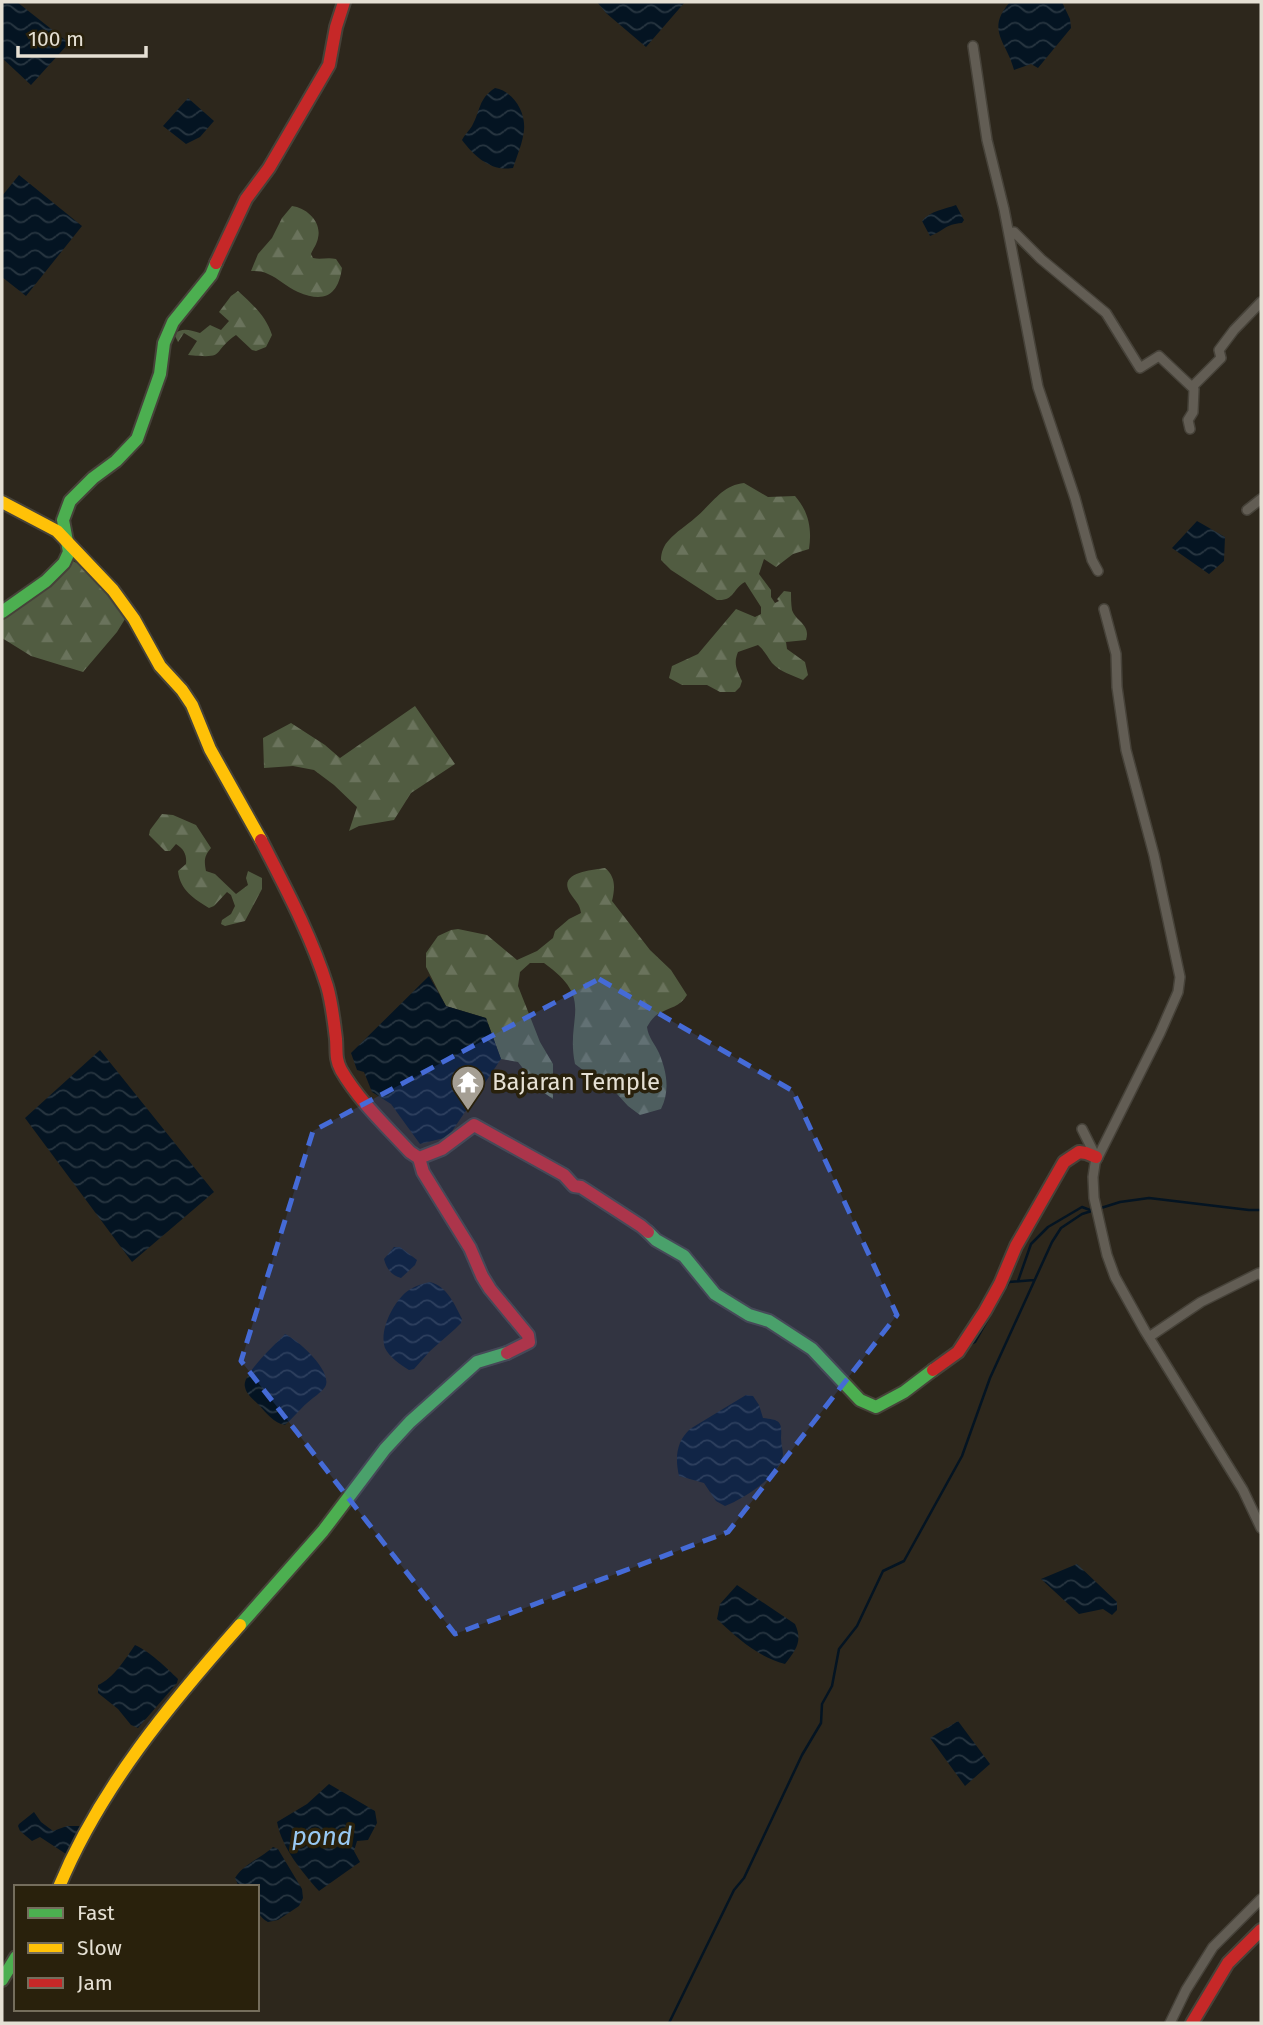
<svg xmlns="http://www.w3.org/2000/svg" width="1263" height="2025" viewBox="0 0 1263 2025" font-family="'Fira Sans',sans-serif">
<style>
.forest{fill:url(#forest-firs)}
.water{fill:url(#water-waves)}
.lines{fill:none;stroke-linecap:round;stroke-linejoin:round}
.stream{stroke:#041422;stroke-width:2.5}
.street-casing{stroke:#464239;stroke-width:12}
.fast-casing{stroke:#464239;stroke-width:16}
.slow-casing{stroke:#464239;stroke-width:16}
.jam-casing{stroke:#464239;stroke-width:16}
.street{stroke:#625d54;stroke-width:9}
.fast{stroke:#4caf50;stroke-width:12}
.slow{stroke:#ffc107;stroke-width:12}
.jam{stroke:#c62828;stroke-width:12}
.marked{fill:#456bd7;fill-opacity:0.2;stroke:#456bd7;stroke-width:5;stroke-dasharray:14 9;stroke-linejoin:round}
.labels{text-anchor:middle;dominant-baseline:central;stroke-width:7;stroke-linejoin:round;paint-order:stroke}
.poi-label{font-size:24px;fill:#e5e0d4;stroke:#29210c;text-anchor:start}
.water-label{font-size:26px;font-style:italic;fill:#98c9f2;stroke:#29210c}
</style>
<defs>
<pattern id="forest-firs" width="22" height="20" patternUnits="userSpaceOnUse" patternTransform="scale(1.75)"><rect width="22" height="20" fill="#515c41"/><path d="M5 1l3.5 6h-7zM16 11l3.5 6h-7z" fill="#6a735c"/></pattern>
<pattern id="water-waves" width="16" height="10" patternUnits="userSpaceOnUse" patternTransform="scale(1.75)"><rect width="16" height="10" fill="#041422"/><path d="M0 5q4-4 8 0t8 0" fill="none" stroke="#283641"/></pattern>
</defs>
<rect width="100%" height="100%" fill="#2d271c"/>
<path class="forest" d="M292 206C307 208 322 222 318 238 317 244 313 249 311 254L313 258C321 260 327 257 336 259L342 268C338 296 324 303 298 292 287 287 278 278 268 274 263 271 257 271 251 271L258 254 272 238 282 218Z
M238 291C252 304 266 316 272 335L266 347 256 351 252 350 236 335C210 353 228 359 188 355L197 341 184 333 178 342 174 334C183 327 189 330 200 333L210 325 221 330 229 321 219 312 231 296Z
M744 483 768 497 795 496C809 512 812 529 809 549L793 554 776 567 764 559 759 574 771 590V597L775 603 779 601 777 599 784 591 791 592C791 597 791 604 792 610 796 622 811 624 806 640L786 642 787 649 805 662 808 675 803 680C792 675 780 672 772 663 767 656 764 650 758 645L738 652C733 664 737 670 742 681L740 687 735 692H720L707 685H682L669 678 672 666 698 654 736 609 755 617 761 614V607L745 582C732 589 735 601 717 600L671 570 661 560C661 552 664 545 669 540 676 532 687 525 695 518 711 505 722 485 744 483Z
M71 560C100 574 109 592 125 619L117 632 83 672 31 656 2 638V621L49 584Z
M415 706 455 764 411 793 394 820 359 826 349 831 357 807 334 785 314 770 293 766 264 768 263 738 291 723 325 745 340 758Z
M162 814 173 815 196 825 211 848C204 856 204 861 206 871L215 874 236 894 248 885 246 878 248 871 262 878V889L245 921 225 926 221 924 222 920 231 914 235 906 231 895 227 892 214 906 209 908C194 899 180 890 178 871L186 864C187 855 184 849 176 844L170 851H165L149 835 150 830Z
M605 868C616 877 615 888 612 901L650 950 671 970 687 995C680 1007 670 1007 658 1014 653 1017 650 1022 647 1027 648 1037 655 1044 659 1053 667 1072 670 1091 661 1109L640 1115 628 1106 607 1083 587 1073 575 1064C565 1016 596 1000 544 963H530L520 972 518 986 540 1042 553 1064V1099L540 1090 518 1062 501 1059 486 1018 446 1006 426 967V953L438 936 451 930 458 929 487 935 517 960 537 951 553 938 555 931 569 919 581 913C580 904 575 901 570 893 557 872 593 870 605 868Z"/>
<path class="water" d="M2 2H17L69 43 31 85 2 58Z
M597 2H685L646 47 606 13Z
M1010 2H1062L1070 19 1071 28 1038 68 1031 64 1014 70C1007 42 985 30 1010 2Z
M495 88C513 91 526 112 524 130 523 142 517 156 513 168 491 172 474 156 462 140 465 134 469 131 472 126 481 110 478 99 495 88Z
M188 98 214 121 200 137 186 144 163 126Z
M19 175 82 226 26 296 2 277V196Z
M956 205 964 220 962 223C945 224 944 231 930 236L922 221C930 211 945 209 956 205Z
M1197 521 1225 537 1224 561 1209 574 1172 548Z
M429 976 446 1006 486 1018 501 1059 448 1137 420 1144 391 1104 372 1092 364 1072 357 1070 351 1053Z
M100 1050 214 1192 132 1262 25 1118Z
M394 1247H400L417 1260 415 1265 401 1278C392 1276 386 1268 384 1259Z
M430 1282C447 1286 455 1305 462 1319L461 1323 455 1329 430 1351 414 1369 409 1370C401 1365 389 1357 385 1348 379 1331 392 1305 405 1293 412 1287 421 1284 430 1282Z
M285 1334C297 1339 334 1372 325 1387 323 1390 319 1393 317 1395 305 1403 296 1415 285 1425 274 1423 266 1413 259 1405 254 1400 246 1394 245 1387 241 1375 276 1344 285 1334Z
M746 1395 753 1396 759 1405 763 1418C781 1420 782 1422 781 1438 781 1444 783 1450 783 1455 779 1477 743 1499 725 1506L716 1501 704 1483 679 1476C675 1458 676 1442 690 1429Z
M1077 1564 1117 1602V1610L1112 1615 1103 1609 1079 1614 1041 1579Z
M737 1585 795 1624C803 1641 796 1650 785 1664 758 1657 737 1638 717 1619L720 1604Z
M135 1645C149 1651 167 1668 178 1679L177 1683 138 1728 131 1725 118 1709 98 1693V1685C113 1679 126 1658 135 1645Z
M958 1721 990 1764 965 1786 930 1738Z
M329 1784 375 1811 377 1823 368 1840 357 1841 354 1851 360 1862 319 1891C302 1872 282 1848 277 1822L307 1804Z
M34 1812 41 1822 53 1831 67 1826H80L66 1854 40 1837 32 1841 20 1831 18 1826 19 1824Z
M273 1847 278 1849 302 1889 303 1898 299 1906 278 1920 268 1922C254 1915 257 1901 257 1887H239L235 1878C244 1864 261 1858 273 1847Z"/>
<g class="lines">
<path class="stream" d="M1018 1281 1031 1244 1048 1227 1082 1207 1090 1210
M969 1345 975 1342 1009 1282 1034 1280
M669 2023 734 1890 744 1878 802 1755 821 1723 822 1704 832 1686 839 1649 857 1626 883 1571 904 1561 962 1456 990 1378 1052 1242 1061 1228 1082 1214 1120 1202 1149 1198 1249 1210H1261"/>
<defs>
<path id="street" d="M973 46 987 140 1004 209 1038 387 1075 498 1092 560 1098 571
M1014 232 1041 259 1106 313 1140 368 1159 356 1194 389 1193 412 1188 420 1190 429
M1192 387 1221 358 1219 350 1234 330 1261 302
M1247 510 1261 499
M1082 1129 1096 1157 1093 1177 1094 1198 1107 1255 1115 1277 1145 1331 1243 1490 1261 1528
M1096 1161 1160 1033 1178 992 1180 977 1154 855 1126 750 1117 687 1116 654 1104 609
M1149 1337 1201 1302 1259 1273 1261 1275
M1170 2023 1186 1990 1213 1947 1261 1899"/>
<path id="fast" d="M2 612 46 581 64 563 69 552 63 520 70 501 93 478 116 461 137 439 160 374 164 343 173 322 211 275 216 263
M648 1232 656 1240 684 1256 715 1294 749 1315 769 1321 812 1349 860 1400 876 1407 904 1392 933 1370
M240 1625 323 1531 385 1449 410 1422 477 1362 507 1353
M2 1980 16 1957"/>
<path id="slow" d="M2 502 57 531 113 590 134 619 160 666 182 690 192 705 210 749 261 840
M59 1887C100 1788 170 1704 240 1625"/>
<path id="jam" d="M216 263 246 199 269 168 329 65 336 27 344 2
M261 840C285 887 311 935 327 986 332 1003 334 1022 336 1039 337 1051 335 1059 341 1070 359 1101 386 1126 410 1152L419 1158 423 1172 470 1248 482 1276 490 1289 528 1335 529 1342 507 1353
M419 1158 442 1149 474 1125 564 1175 574 1186 581 1187 641 1226 648 1232
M933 1370 958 1352 985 1311 1000 1284 1016 1246 1064 1162 1079 1152 1086 1153 1096 1157
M1192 2023 1228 1963 1261 1930"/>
</defs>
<use href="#street" class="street-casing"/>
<use href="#fast" class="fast-casing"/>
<use href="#slow" class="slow-casing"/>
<use href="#jam" class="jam-casing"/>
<use href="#street" class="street"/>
<use href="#fast" class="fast"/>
<use href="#slow" class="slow"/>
<use href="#jam" class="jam"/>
</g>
<path class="marked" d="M599 979 793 1091 897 1315 728 1532 455 1634 241 1361 313 1131Z"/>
<defs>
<symbol id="temple-pin" viewBox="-11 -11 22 30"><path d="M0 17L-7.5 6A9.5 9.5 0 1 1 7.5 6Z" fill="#a59f94" stroke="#29210c"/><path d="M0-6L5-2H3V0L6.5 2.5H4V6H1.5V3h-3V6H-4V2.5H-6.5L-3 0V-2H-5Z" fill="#fff"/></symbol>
</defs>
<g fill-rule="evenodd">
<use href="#temple-pin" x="449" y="1063" width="38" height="52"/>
</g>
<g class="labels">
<g class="poi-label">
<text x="492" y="1082">Bajaran Temple</text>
</g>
<g class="water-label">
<text x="322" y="1836">pond</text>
</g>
</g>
<rect width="1263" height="2025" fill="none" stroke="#e5e0d4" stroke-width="7"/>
<rect x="14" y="1885" width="245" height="126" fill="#29210c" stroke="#746d5c" stroke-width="2"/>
<rect x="28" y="1908" width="35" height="10" fill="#4caf50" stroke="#746d5c" stroke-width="2"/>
<text x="77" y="1920" font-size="21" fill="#e5e0d4">Fast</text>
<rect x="28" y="1943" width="35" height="10" fill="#ffc107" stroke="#746d5c" stroke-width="2"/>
<text x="77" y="1955" font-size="21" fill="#e5e0d4">Slow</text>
<rect x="28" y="1978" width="35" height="10" fill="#c62828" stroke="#746d5c" stroke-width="2"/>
<text x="77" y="1990" font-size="21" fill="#e5e0d4">Jam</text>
<path d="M18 46v10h128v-10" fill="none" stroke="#e5e0d4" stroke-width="3.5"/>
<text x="28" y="46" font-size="21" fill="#e5e0d4" stroke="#29210c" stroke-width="5" paint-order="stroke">100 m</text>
</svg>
